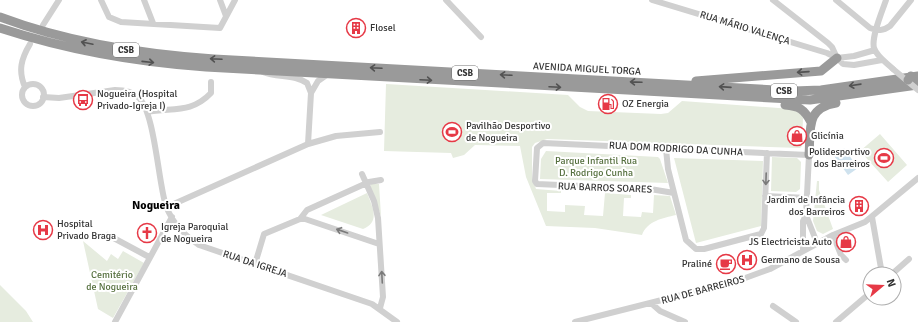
<svg xmlns="http://www.w3.org/2000/svg" width="918" height="322" viewBox="0 0 918 322" font-family="Signika,sans-serif">
<style>
.green{fill:#e6ecdf}
.water{fill:#cfe2ee}
.lines{fill:none;stroke-linecap:round;stroke-linejoin:round}
.minor{stroke:#d0d0d0;stroke-width:6}
.highway{stroke:#9a9a9a;stroke-width:9}
.minor-bridge{stroke:#d0d0d0;stroke-width:6}
.highway-bridge{stroke:#9a9a9a;stroke-width:9}
.oneway{stroke:#525252}
.oneway2{stroke:#7a7a7a}
.labels{text-anchor:middle;dominant-baseline:central;stroke-width:4;stroke-linejoin:round;paint-order:stroke}
.shield{fill:#fff;stroke:#707070;stroke-width:1}
.shield-label{font-size:9px;font-weight:bold;fill:#333}
.poi-label{font-size:10px;fill:#333;stroke:#fff;text-anchor:start}
.street-label{font-size:10px;fill:#333;stroke:#fff}
.park-label{font-size:10px;fill:#56703f;stroke:#fff}
.quarter-label{font-size:12px;font-weight:bold;fill:#000;stroke:#fff}
</style>
<rect width="100%" height="100%" fill="#fff"/>
<path class="green" d="M386 84 568 95 580 107 588 111 661 114 668 113 682 101 792 109 801 114 803 118 802 146 800 148 547 139 535 143 532 147V178L536 189 561 191V193H547V211L565 212V205L585 206 584 215 603 216 605 193 631 195V198H624L623 216 641 217 642 212 653 213 654 195 670 196 676 215C663 218 647 221 642 235L595 228 546 226 526 177 520 146 475 145 464 155 453 158 451 153 384 151Z
M880 134 907 165 888 182 860 151Z
M546 151 658 157 660 159 668 183 540 179 541 159Z
M772 157 797 158 801 162 800 189 796 192 771 191Z
M674 158 763 161 761 226 696 243Z
M817 181H819V190L833 229 823 234 817 231 813 221Z
M371 184H379L381 216 370 186Z
M367 193C372 206 381 222 363 229L321 215Z
M83 241 107 261 111 254 118 259 123 251 144 263 113 318 98 309Z
M0 285 26 311 33 322H0Z"/>
<path class="water" d="M844 148 858 168 848 175 834 156Z"/>
<g class="lines">
<path class="minor" d="M101 0 109 17 121 22 220 28 235 0
M144 0 153 23
M220 0 226 16
M446 0 481 37
M652 0 827 53 837 58 843 64 854 65 882 60
M773 0 828 43 832 47 837 58
M836 0 870 28C878 31 883 31 890 26L911 0
M886 0C882 12 871 37 874 48 877 57 887 63 893 69
M43 25 59 0
M837 58 854 56 875 50
M22 95a11 11 0 1 1 22 0a11 11 0 1 1-22 0Z
M25 87C18 71 21 59 30 44
M311 93 318 81 328 74
M43 97 59 98 115 90C123 90 132 91 138 97 155 111 158 182 166 206 173 224 184 235 199 245L372 304 397 322
M147 112C172 107 191 114 211 93V82
M308 144 336 136 380 132
M666 149 668 169 686 240 696 249H704L761 234 764 228 767 153
M362 174 374 201 378 218 383 297 380 308
M674 193 650 189 537 184 535 181 537 148 543 143 809 155 806 215 817 243
M765 196 807 198
M167 207 308 144 311 93 307 83C295 74 277 78 263 72
M872 217 882 274
M300 219 307 210 369 182 381 180
M108 235 149 257
M833 235 841 255 846 260
M803 251V221L806 215
M255 264 264 234 300 219H305L379 244
M892 274 909 259
M651 303 660 311 685 322
M773 306 796 322
M115 322 172 217
M575 322 737 281 770 269 833 235 865 222 918 178
M836 322 870 293"/>
<path class="highway" d="M0 17C69 43 141 54 214 59L794 91 821 90 918 76
M0 28C67 50 135 62 206 67L810 100 918 85
M696 81 821 71 837 58
M785 105C799 106 804 109 811 122
M809 155C811 130 805 108 836 103"/>
<path class="minor-bridge" d="M893 69 918 90"/>
<path class="highway-bridge" d="M908 80 911 76"/>
</g>
<defs><path id="oneway-shaft" d="M-6 0H5M1.5-3L5.5 0L1.5 3" fill="none" stroke-width="1.6" stroke-linecap="round" stroke-linejoin="round"/></defs>
<g class="oneway">
<use href="#oneway-shaft" transform="translate(87 43) rotate(-168)"/>
<use href="#oneway-shaft" transform="translate(216 59) rotate(-177)"/>
<use href="#oneway-shaft" transform="translate(148 62) rotate(6)"/>
<use href="#oneway-shaft" transform="translate(376 68) rotate(-177)"/>
<use href="#oneway-shaft" transform="translate(803 72) rotate(176)"/>
<use href="#oneway-shaft" transform="translate(506 75) rotate(-177)"/>
<use href="#oneway-shaft" transform="translate(426 80) rotate(3)"/>
<use href="#oneway-shaft" transform="translate(636 82) rotate(-178)"/>
<use href="#oneway-shaft" transform="translate(855 85) rotate(172)"/>
<use href="#oneway-shaft" transform="translate(555 87) rotate(3)"/>
<use href="#oneway-shaft" transform="translate(725 87) rotate(-176)"/>
</g>
<g class="oneway2">
<use href="#oneway-shaft" transform="translate(766 179) rotate(92)"/>
<use href="#oneway-shaft" transform="translate(342 231) rotate(-161)"/>
<use href="#oneway-shaft" transform="translate(382 277) rotate(-93)"/>
</g>
<defs>
<symbol id="building-ring" viewBox="-11 -11 22 22"><circle r="9.5" fill="#fff" stroke="#e63946" stroke-width="1.5"/><path d="M-4-6H4V6H1V3H-1V6H-4ZM-2.5-4.3h1.7v1.8h-1.7ZM.8-4.3h1.7v1.8H.8ZM-2.5-1h1.7V.8h-1.7ZM.8-1h1.7V.8H.8Z" fill="#e63946"/></symbol>
<symbol id="bus-ring" viewBox="-11 -11 22 22"><circle r="9.5" fill="#fff" stroke="#e63946" stroke-width="1.5"/><path d="M-5-6H5V4H4V6H2V4H-2V6H-4V4H-5ZM-3.5-4V0h7V-4ZM-3.5 1.2v1.5H-2V1.2ZM2 1.2v1.5H3.5V1.2Z" fill="#e63946"/></symbol>
<symbol id="fuel-ring" viewBox="-11 -11 22 22"><circle r="9.5" fill="#fff" stroke="#e63946" stroke-width="1.5"/><path d="M-5.5-6h7V0h2V4h1.3V-2.5L3-4.5l.8-.8L6-3V5H2.5V1h-1V6h-7ZM-4.2-4.7v3.2H.2V-4.7Z" fill="#e63946"/></symbol>
<symbol id="stadium-ring" viewBox="-11 -11 22 22"><circle r="9.5" fill="#fff" stroke="#e63946" stroke-width="1.5"/><path d="M0-5a6.5 5 0 1 0 0 10a6.5 5 0 1 0 0-10ZM-3.5-1.8h7v3.6h-7Z" fill="#e63946"/></symbol>
<symbol id="shop-ring" viewBox="-11 -11 22 22"><circle r="9.5" fill="#fff" stroke="#e63946" stroke-width="1.5"/><path d="M-5-2.5h2.3a2.7 3.5 0 0 1 5.4 0H5L5.5 6h-11ZM-1.5-2.5h3a1.5 2.3 0 0 0-3 0Z" fill="#e63946"/></symbol>
<symbol id="hospital-ring" viewBox="-11 -11 22 22"><circle r="9.5" fill="#fff" stroke="#e63946" stroke-width="1.5"/><path d="M-5-5h3v3.5h4V-5h3V5h-3V1.5h-4V5h-3Z" fill="#e63946"/></symbol>
<symbol id="church-ring" viewBox="-11 -11 22 22"><circle r="9.5" fill="#fff" stroke="#e63946" stroke-width="1.5"/><path d="M-1.2-6h2.4v3.5h3.3v2.4h-3.3V6h-2.4V-.1h-3.3v-2.4h3.3Z" fill="#e63946"/></symbol>
<symbol id="cafe-ring" viewBox="-11 -11 22 22"><circle r="9.5" fill="#fff" stroke="#e63946" stroke-width="1.5"/><path d="M-5.5-4.5H6V0H3Q3 3.5 0 3.5H-2.5Q-5.5 3.5-5.5 0ZM3-3.2v2h1.7v-2ZM-6 4.5H4V6H-6Z" fill="#e63946"/></symbol>
</defs>
<g fill-rule="evenodd">
<use href="#building-ring" x="345" y="17" width="22" height="22"/>
<use href="#bus-ring" x="72" y="89" width="22" height="22"/>
<use href="#fuel-ring" x="597" y="93" width="22" height="22"/>
<use href="#stadium-ring" x="441" y="121" width="22" height="22"/>
<use href="#shop-ring" x="786" y="125" width="22" height="22"/>
<use href="#stadium-ring" x="873" y="147" width="22" height="22"/>
<use href="#building-ring" x="848" y="195" width="22" height="22"/>
<use href="#hospital-ring" x="32" y="219" width="22" height="22"/>
<use href="#church-ring" x="136" y="222" width="22" height="22"/>
<use href="#shop-ring" x="835" y="231" width="22" height="22"/>
<use href="#hospital-ring" x="736" y="249" width="22" height="22"/>
<use href="#cafe-ring" x="715" y="253" width="22" height="22"/>
</g>
<g class="labels">
<g class="shield">
<rect x="113" y="43" width="26" height="14" rx="3"/>
<rect x="452" y="66" width="26" height="14" rx="3"/>
<rect x="771" y="84" width="26" height="14" rx="3"/>
</g>
<g class="shield-label">
<text x="126" y="50">CSB</text>
<text x="465" y="73">CSB</text>
<text x="784" y="91">CSB</text>
</g>
<g class="poi-label">
<text x="370" y="28">Flosel</text>
<text x="97" y="94">Nogueira (Hospital<tspan x="97" dy="12">Privado-Igreja I)</tspan></text>
<text x="622" y="104">OZ Energia</text>
<text x="466" y="126">Pavilhão Desportivo<tspan x="466" dy="12">de Nogueira</tspan></text>
<text x="811" y="136">Glicínia</text>
<text x="870" y="152" text-anchor="end">Polidesportivo<tspan x="870" dy="12">dos Barreiros</tspan></text>
<text x="845" y="200" text-anchor="end">Jardim de Infância<tspan x="845" dy="12">dos Barreiros</tspan></text>
<text x="57" y="224">Hospital<tspan x="57" dy="12">Privado Braga</tspan></text>
<text x="161" y="227">Igreja Paroquial<tspan x="161" dy="12">de Nogueira</tspan></text>
<text x="832" y="242" text-anchor="end">JS Electricista Auto</text>
<text x="761" y="260">Germano de Sousa</text>
<text x="712" y="264" text-anchor="end">Praliné</text>
</g>
<g class="street-label">
<text transform="translate(745 28) rotate(17)">RUA MÁRIO VALENÇA</text>
<text transform="translate(587 69) rotate(3)">AVENIDA MIGUEL TORGA</text>
<text transform="translate(676 149) rotate(3)">RUA DOM RODRIGO DA CUNHA</text>
<text transform="translate(605 188) rotate(2)">RUA BARROS SOARES</text>
<text transform="translate(255 264) rotate(18)">RUA DA IGREJA</text>
<text transform="translate(703 290) rotate(-15)">RUA DE BARREIROS</text>
</g>
<g class="park-label">
<text x="596" y="161">Parque Infantil Rua<tspan x="596" dy="12">D. Rodrigo Cunha</tspan></text>
<text x="112" y="275">Cemitério<tspan x="112" dy="12">de Nogueira</tspan></text>
</g>
<g class="quarter-label">
<text x="156" y="205">Nogueira</text>
</g>
</g>
<g transform="translate(882 286) rotate(71)"><circle r="19" fill="#ffffff" stroke="#adadad"/>
<path d="M0-3L7 15L0 10L-7 15Z" fill="#e63946"/>
<text y="-6" font-size="11" font-weight="bold" text-anchor="middle" fill="#333333">N</text>
</g>
</svg>
